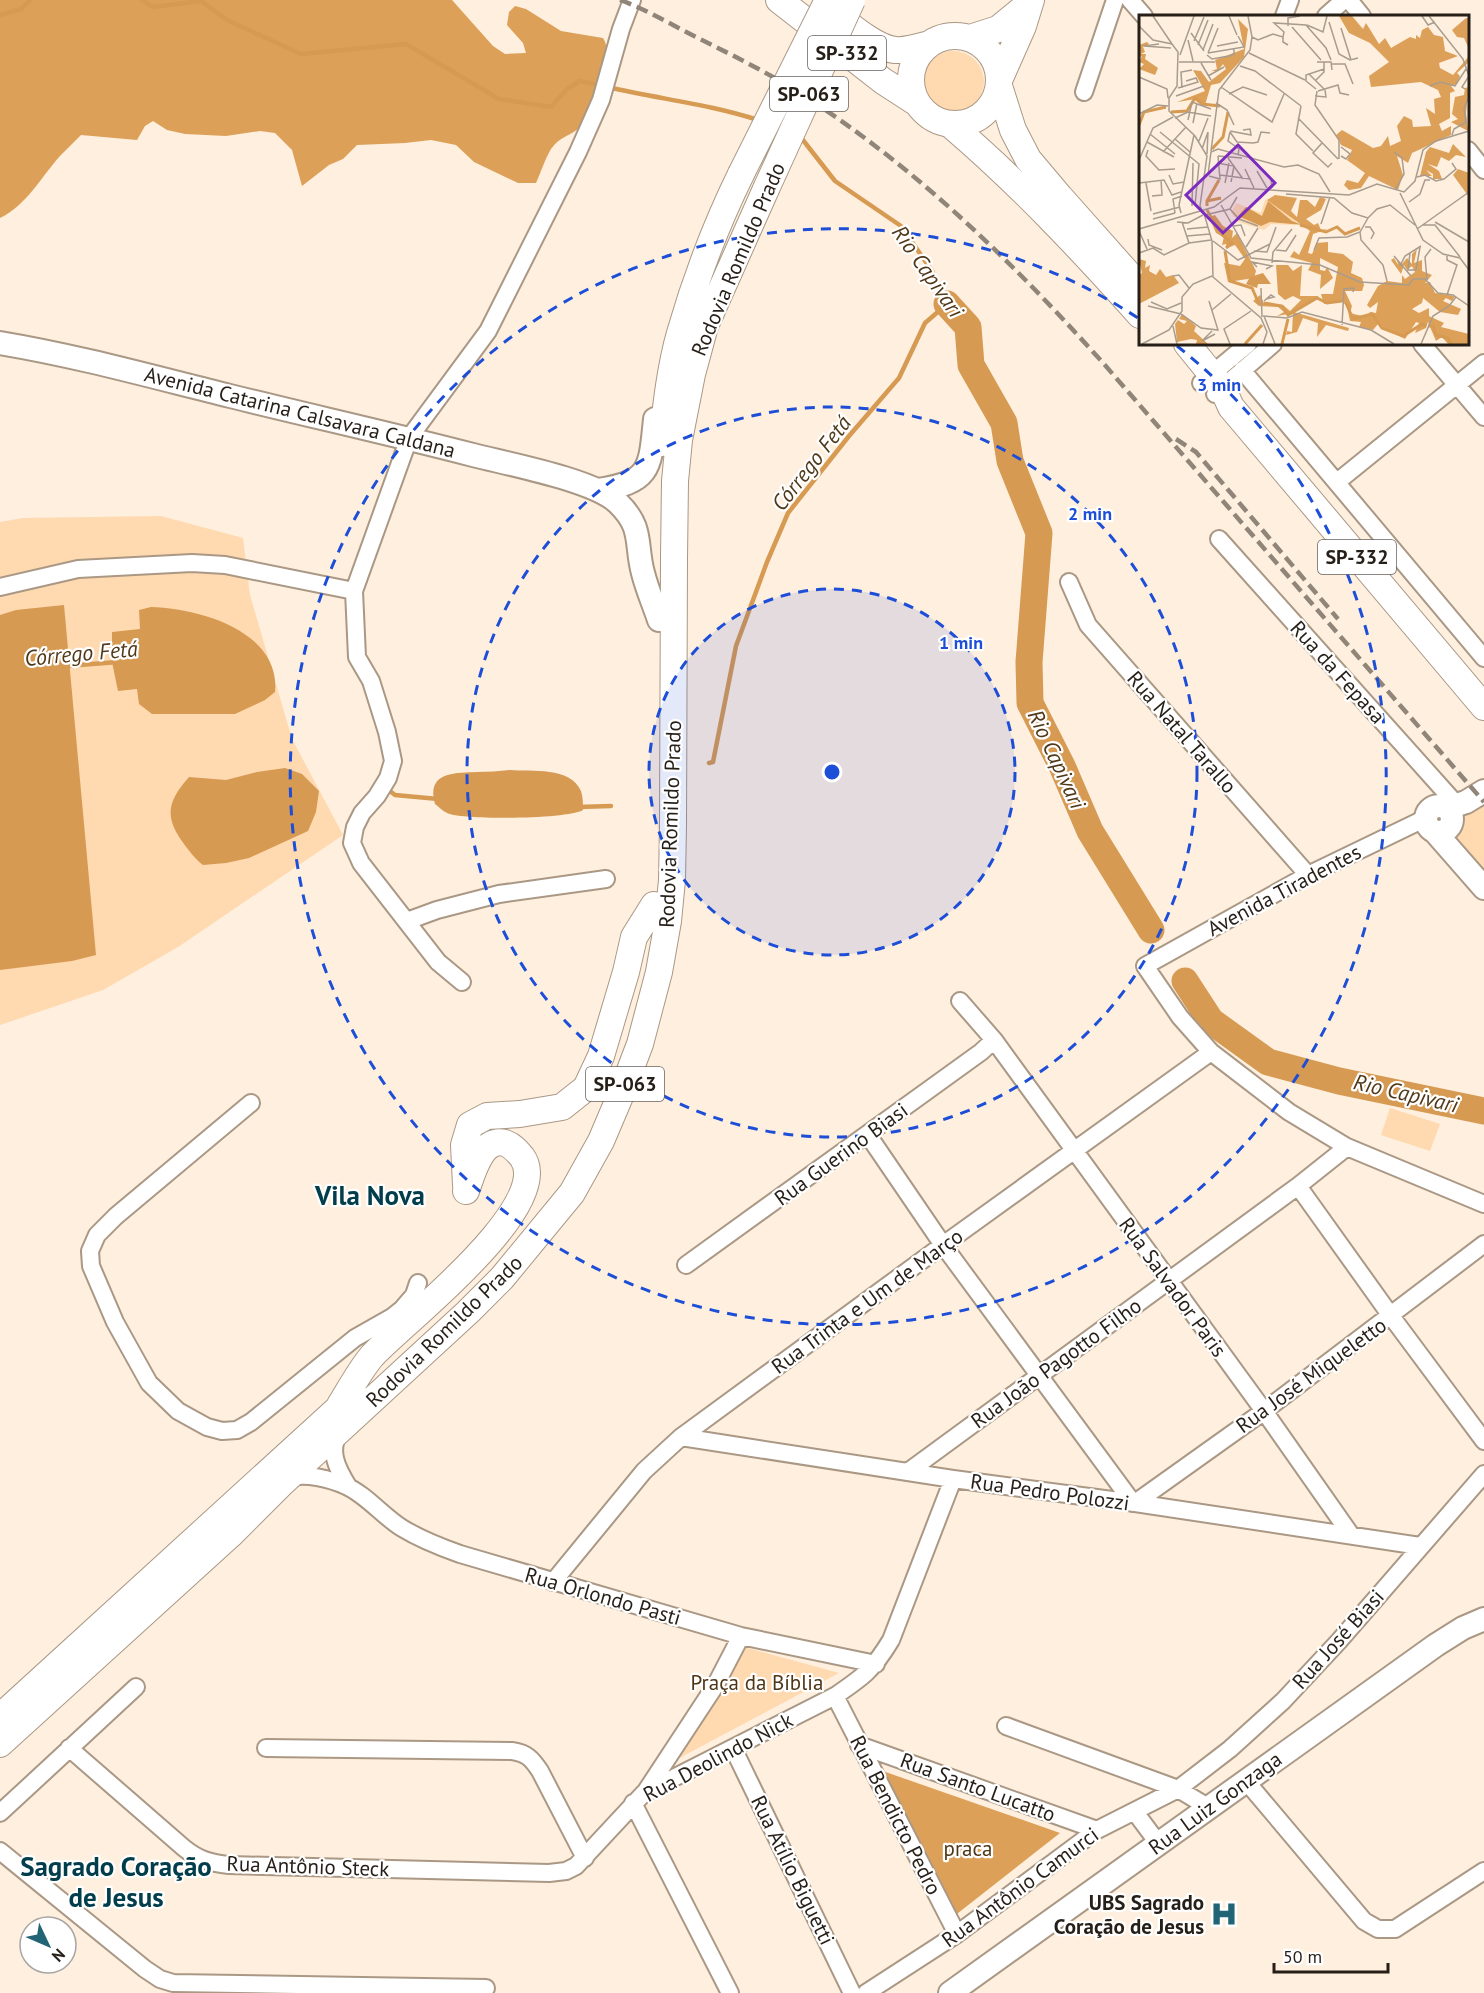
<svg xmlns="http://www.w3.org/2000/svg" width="1484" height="1993" viewBox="0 0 1484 1993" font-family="'PT Sans',sans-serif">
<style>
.green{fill:#ffd9af}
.forest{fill:#dda058}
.water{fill:#d69a52}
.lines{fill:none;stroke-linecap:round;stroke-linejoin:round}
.stream{stroke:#d69a52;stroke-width:4.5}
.river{stroke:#d69a52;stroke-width:27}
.street-casing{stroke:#aa9885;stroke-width:20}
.secondary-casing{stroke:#aa9885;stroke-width:26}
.primary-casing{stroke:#aa9885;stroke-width:28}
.street{stroke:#fff;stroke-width:16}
.secondary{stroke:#fff;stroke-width:22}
.primary{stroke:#fff;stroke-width:26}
.rail{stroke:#908579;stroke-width:4.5;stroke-dasharray:12 6;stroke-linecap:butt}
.primary-bridge-casing{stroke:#aa9885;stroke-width:28;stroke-linecap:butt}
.primary-bridge{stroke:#fff;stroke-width:26}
.ring{fill:none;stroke:#1d4ed8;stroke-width:3;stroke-dasharray:10 8}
.labels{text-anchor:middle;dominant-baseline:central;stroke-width:4.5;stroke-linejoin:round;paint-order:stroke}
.shield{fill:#fff;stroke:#67625d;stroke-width:1.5}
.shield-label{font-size:20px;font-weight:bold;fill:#261f18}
.street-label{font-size:21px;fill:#261f18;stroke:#fff}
.park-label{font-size:21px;fill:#4f3617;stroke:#fff}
.poi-label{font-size:21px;font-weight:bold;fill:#261f18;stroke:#fff;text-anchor:end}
.water-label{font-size:22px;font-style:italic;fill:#513819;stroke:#fff}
.district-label{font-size:27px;font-weight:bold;fill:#013d4b;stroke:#fff}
.inset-river{fill:none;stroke:#d69a52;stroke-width:3}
.inset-road{fill:none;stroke:#a89c8f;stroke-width:1.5}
.view{fill:#7b2cbf;fill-opacity:0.15;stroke:#7b2cbf;stroke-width:3}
.inset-edge{fill:none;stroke:#261f18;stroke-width:3}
.centre{fill:#1d4ed8;stroke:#fff;stroke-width:3}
.ring-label{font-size:18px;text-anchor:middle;font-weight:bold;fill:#1d4ed8;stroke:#fff;stroke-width:4.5;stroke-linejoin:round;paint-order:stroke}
</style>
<rect width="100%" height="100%" fill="#feefde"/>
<path class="green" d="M922 82a31 31 0 1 1 62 0a31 31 0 1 1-62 0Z
M161 516 243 538 250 595 292 739 343 835 178 947 103 990 0 1025V522L23 518Z
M1484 800V882L1455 840C1455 814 1464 812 1484 800Z
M1390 1108 1440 1124 1430 1151 1381 1135Z
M744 1647 839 1673 672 1762Z"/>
<path class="forest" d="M0 0H452L493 46 505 54 526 53 523 43 507 25 509 12 515 6 526 9 561 31 603 38C616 56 595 112 580 127 571 136 560 136 551 149 545 159 541 172 536 183H518L474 162 456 145 431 140 405 143 357 145 343 159 329 165 302 186 292 150 275 133 260 131 226 136 185 134 167 130 153 121 145 126 137 140 81 135C74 142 67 149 60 156 41 177 27 205 0 218Z
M877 1769 1060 1833 953 1917Z"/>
<path class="water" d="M64 605 96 955 72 961 0 970V615L16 610Z
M151 607C198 608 281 631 275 692L265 700 235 714H152L139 704 137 689 118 691 112 662V632L140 629 139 610Z
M285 768 302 774 319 791 316 812 308 831 249 858 226 863 203 865C195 859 190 852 184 844 164 817 167 802 189 777L226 780 257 772Z
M510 770C532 772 570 766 581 791 583 797 583 804 583 810 569 819 469 820 450 814 445 813 440 808 435 804 426 772 454 773 477 772 488 772 499 771 510 770Z"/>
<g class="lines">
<path class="stream" d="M142 0 153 7 201 1 227 20 301 54 406 44 499 99 551 107 567 89 580 81 600 85
M0 15 21 9 30 0
M608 87C659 99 709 104 758 120
M66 666 118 662
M709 763 713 762 736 646 767 562 788 513 849 436 899 378 925 323 947 304 932 271 901 226 835 181 799 135
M386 788 395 795 438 799
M578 807 611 806"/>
<path class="river" d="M947 304 968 327 971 365 1004 423 1010 461 1039 533 1029 662 1030 703 1062 766 1090 831 1151 930
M1185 981 1211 1021 1268 1062 1339 1081 1484 1111"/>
<defs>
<path id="street" d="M1130 0 1144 16
M1349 0 1362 16
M1284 16 1290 0
M1326 16 1344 0
M1084 92 1115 0
M1468 150 1484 170
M1422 344 1484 417
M1242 370 1484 658
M1201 383 1248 344
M1215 394 1273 344
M1337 482 1484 363
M1219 539 1457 805
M1069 582 1088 625 1308 875
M0 587 78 569 192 563 225 565 354 591
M1426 818 1308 875 1145 966 1180 1017 1211 1052 1289 1112 1347 1147 1484 1204
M407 921 437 910 499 894 606 879
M462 982 438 962 361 863 352 843 355 827 362 813 377 796 388 778 393 761 387 732 371 681 357 657 354 591 409 438 488 331 578 152 601 100 621 29 632 0
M960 1001 994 1040 1264 1411 1351 1535
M251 1103 116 1216 97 1235 90 1251 91 1266 115 1322 149 1383 178 1411 207 1427 222 1431 237 1430 251 1422 355 1338 392 1317 402 1309 414 1295 418 1283
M868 1135 943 1245 1133 1503
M1298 1186 1391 1316 1484 1441
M686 1265 981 1052 994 1040
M340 1432C327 1450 338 1470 348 1486
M681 1437 953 1479 1135 1503 1420 1546
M909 1471 1298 1186 1347 1147
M289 1479C302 1471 333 1480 346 1486 365 1494 384 1517 402 1528 420 1539 440 1547 460 1554L741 1636 876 1664
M1135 1503 1264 1411 1484 1244
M553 1582 644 1471 681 1437 943 1245 1211 1052
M835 1696 957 1934
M1006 1726 1178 1789 1208 1807
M859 1745 1097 1830
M69 1748 184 1848C199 1860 210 1863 229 1865L549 1873 566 1871 576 1866 644 1793 835 1696C863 1677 873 1670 891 1640L953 1479
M266 1748 512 1751C527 1753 532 1759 540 1771L585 1858
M733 1748 852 1993
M1246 1781 1364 1921 1378 1929H1395L1484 1871
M646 1791 715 1686 741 1636
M633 1803 730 1993
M1135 1812 1158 1843
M0 1813 136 1687
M0 1851 145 1969 160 1979 173 1983 486 1988
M866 1993 957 1934 1097 1830 1178 1789 1230 1749 1283 1701 1339 1641 1484 1474"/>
<path id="secondary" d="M0 343C78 356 153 377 230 396 311 416 392 434 473 455 508 464 594 480 618 503 644 528 635 544 643 573 647 589 654 605 659 620
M598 490C651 482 650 469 655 419
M1426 819a13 13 0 1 1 26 0a13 13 0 1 1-26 0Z
M1447 808 1466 802 1484 791
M1435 832 1484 888
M950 1993 1436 1645 1463 1628 1484 1619"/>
<path id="primary" d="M779 0 883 81 917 103
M826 7C844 20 874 48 895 50 907 51 918 47 929 44
M911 80a44 44 0 1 1 88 0a44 44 0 1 1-88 0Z
M970 38 998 29 1030 3
M1000 78 1023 26 1031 0
M999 86 1013 130 1028 159 1060 197 1140 287
M951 125C1019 183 1080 248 1140 315
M1187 344 1222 387 1231 407 1484 707
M662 443C666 406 670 368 680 333 695 281 717 223 741 174
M466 1185 464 1145 470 1125 487 1116 520 1114 562 1107 586 1088 601 1056 626 972 634 937 654 905
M340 1405C350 1389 360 1370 372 1356 401 1324 557 1205 522 1157 517 1151 513 1146 505 1143 481 1136 472 1175 466 1191
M0 1717 354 1394
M0 1744 230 1535 280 1485 468 1312 502 1278 572 1193 601 1141 621 1094 640 1044 659 972 668 921 672 880 673 825 674 558 675 481 679 440 692 374 705 326 766 189"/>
</defs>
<use href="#street" class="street-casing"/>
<use href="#secondary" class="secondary-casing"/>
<use href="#primary" class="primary-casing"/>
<use href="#street" class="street"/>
<use href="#secondary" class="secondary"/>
<use href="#primary" class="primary"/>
<path class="rail" d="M620 0C648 10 675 27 702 40 742 60 784 81 821 107 928 179 1018 268 1104 364L1484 802
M1176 439 1196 452 1338 619"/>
<defs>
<path id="primary-bridge" d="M741 174 828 0
M766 189 852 0"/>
</defs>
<use href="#primary-bridge" class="primary-bridge-casing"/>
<use href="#primary-bridge" class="primary-bridge"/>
</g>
<circle cx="832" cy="772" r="183" fill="#1d4ed8" fill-opacity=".12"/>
<g class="ring">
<circle cx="832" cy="772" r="183"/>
<circle cx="832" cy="772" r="365"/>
<path d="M1177 346A548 548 0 1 1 1138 318"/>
</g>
<defs>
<symbol id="hospital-bare" viewBox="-9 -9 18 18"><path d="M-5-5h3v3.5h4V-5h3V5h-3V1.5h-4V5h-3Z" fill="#206476" stroke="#fff" stroke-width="2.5" paint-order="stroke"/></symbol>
</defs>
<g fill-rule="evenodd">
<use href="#hospital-bare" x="1205" y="1895" width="38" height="38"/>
</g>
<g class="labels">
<g class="shield">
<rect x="808" y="36" width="78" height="34" rx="4.5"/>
<rect x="770" y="77" width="78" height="34" rx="4.5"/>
<rect x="1318" y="540" width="78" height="34" rx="4.5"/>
<rect x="586" y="1067" width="78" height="34" rx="4.5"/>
</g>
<g class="shield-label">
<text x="847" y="53">SP-332</text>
<text x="809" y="94">SP-063</text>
<text x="1357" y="557">SP-332</text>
<text x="625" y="1084">SP-063</text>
</g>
<g class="street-label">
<text transform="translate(738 259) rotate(-67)">Rodovia Romildo Prado</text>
<text transform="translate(300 412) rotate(14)">Avenida Catarina Calsavara Caldana</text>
<text transform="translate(1338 672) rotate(48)">Rua da Fepasa</text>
<text transform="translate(1182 732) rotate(49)">Rua Natal Tarallo</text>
<text transform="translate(670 824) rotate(-88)">Rodovia Romildo Prado</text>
<text transform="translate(1284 890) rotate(-28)">Avenida Tiradentes</text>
<text transform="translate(841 1154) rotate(-36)">Rua Guerino Biasi</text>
<text transform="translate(1173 1287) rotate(54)">Rua Salvador Paris</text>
<text transform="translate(867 1301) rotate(-36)">Rua Trinta e Um de Março</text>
<text transform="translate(444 1331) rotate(-44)">Rodovia Romildo Prado</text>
<text transform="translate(1056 1363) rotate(-36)">Rua João Pagotto Filho</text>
<text transform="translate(1311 1375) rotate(-36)">Rua José Miqueletto</text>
<text transform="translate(1050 1492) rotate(8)">Rua Pedro Polozzi</text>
<text transform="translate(603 1596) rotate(16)">Rua Orlondo Pasti</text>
<text transform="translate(1338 1639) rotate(-48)">Rua José Biasi</text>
<text transform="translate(718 1757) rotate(-28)">Rua Deolindo Nick</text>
<text transform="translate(978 1787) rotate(20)">Rua Santo Lucatto</text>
<text transform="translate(1215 1803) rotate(-36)">Rua Luiz Gonzaga</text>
<text transform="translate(896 1815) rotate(63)">Rua Bendicto Pedro</text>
<text transform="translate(308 1866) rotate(2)">Rua Antônio Steck</text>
<text transform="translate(793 1870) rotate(64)">Rua Atílio Biguetti</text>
<text transform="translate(1020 1887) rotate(-36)">Rua Antônio Camurci</text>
</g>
<g class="park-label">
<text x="757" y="1682">Praça da Bíblia</text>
<text x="968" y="1848">praca</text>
</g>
<g class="poi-label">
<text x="1204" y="1902">UBS Sagrado<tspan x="1204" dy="24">Coração de Jesus</tspan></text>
</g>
<g class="water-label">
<text transform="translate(928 271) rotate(55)">Rio Capivari</text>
<text transform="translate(811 463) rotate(-52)">Córrego Fetá</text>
<text transform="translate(81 653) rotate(-5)">Córrego Fetá</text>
<text transform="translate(1057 759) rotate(65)">Rio Capivari</text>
<text transform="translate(1406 1093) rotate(13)">Rio Capivari</text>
</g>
<g class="district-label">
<text x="370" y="1195">Vila Nova</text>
<text x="116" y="1866">Sagrado Coração<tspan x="116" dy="31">de Jesus</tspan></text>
</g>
</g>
<g transform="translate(1139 15)">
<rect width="330" height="330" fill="#feefde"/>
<path d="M131 184 157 206 156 210 132 209 125 215 100 207 92 198 97 188 122 198 126 185Z" fill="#ffd9af"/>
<path d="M200 1H213L224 14 227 8 240 29 246 23 252 33 271 22 277 24V20L281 23 283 15 289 12 295 20 304 22 306 36 319 41 300 48 301 53 314 60 330 41V47L318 58 321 61 318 69 312 71 316 76 311 78V103L300 109 303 116 312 111V120L273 138 269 148 258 141 264 160 259 175 230 161 222 173 210 175 205 170 208 165 219 168 226 158 208 145 213 135 202 130 197 120 203 115 234 133 242 131 249 121 251 131 262 126 258 111 265 101 273 105 274 112 292 111 287 93 296 99 295 84 302 82 299 75 282 67 232 72 230 61 250 47 231 28 210 18ZM327 3 330 4V34L325 23 318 22 313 15ZM99 4 109 14 105 42 81 68 72 70 66 90 57 84 38 87 66 76 54 55 62 56 70 67 87 54 84 49 79 56H72L78 54 76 45 105 34ZM8 27 10 29 4 32 6 37 2 39H7L6 44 19 53 16 60 0 54 5 49 0 47 3 41 0 43V30ZM330 72 327 98 329 116 312 107 319 104 313 99 316 82 325 80 326 73ZM314 129 327 142 317 140 310 146 302 142 298 152 289 149 300 156 303 164H294V159L287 155 293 161H281L287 137 291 132 310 138ZM319 154 330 158V182L314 160ZM136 180 158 183 152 196 158 202 161 185H168L176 192 181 182 187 184 182 195 167 204 175 210 179 208 182 215 189 214 174 219 169 238 173 239 178 228 189 227V237L204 239 214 247 212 258 223 263 225 270 223 276H206L213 291 211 298 227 302 231 297 237 298 239 287 231 293 228 290 239 271 248 266 263 268V260L266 264 276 257 273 251 268 255 265 250 262 259 252 245 255 243 259 250 258 245 263 249 268 243 273 249V239L278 234 275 248 283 245V256L293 260 286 268 291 267 296 278 316 281 313 286 307 283 304 286 322 294 319 300 301 297 284 283 283 288 273 294 280 298 290 293V301L305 308 302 312 330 319V329H309L303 322 297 326 289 307 287 313 276 318 280 308 277 307 266 324 239 309 234 315 220 312 222 307 211 306 208 291 202 286 185 289 182 279H194L199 252 181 243V255L186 256 188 252 194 263 181 274 182 260 169 255 173 248 151 242 155 236 160 240 171 216 128 185ZM76 200 84 211 94 216 93 223 98 218 117 256 115 263 89 267 85 248 101 251 106 244 96 230 88 233 87 229 83 230 85 222 77 218 70 202ZM0 244 7 246 6 253 11 250 10 256 17 260 21 254 27 262 34 260 40 268 0 289V260L3 258ZM137 250H149L154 256 163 250 161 281H180L155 297 210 313 209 316 187 310 178 322 179 308 164 303 158 317 147 320 148 316 153 317 154 298 138 301 145 297 139 292 120 291 114 286 121 280 125 288 144 290 151 296 162 285 154 281 146 285 139 279ZM43 299 57 311 55 316 69 329H57L58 325 52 324 38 327 36 309 39 305 45 309 48 306 40 304Z" fill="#dda058"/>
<path d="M129 186 153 206 164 210 131 207 122 211 99 201 107 192 123 201ZM124 258 132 269H119L118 273 107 269 111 262Z" fill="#d69a52"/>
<path class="inset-river" d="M32 97 48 96 56 83 63 89 81 91M0 110 5 97 27 92M73 134 84 122 89 97M68 186 80 165M68 191V186L82 183M68 195 81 218 93 228 87 233M161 210 187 217 198 212 206 219 221 213M86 236 91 266 113 273 120 289M125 288 143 291 149 300 178 283 188 288 203 286M207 288 214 304 233 299 243 313 264 321 283 309 287 311M289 311H294L297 320 309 323 312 329M106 329 123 310M143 329 149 304"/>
<path class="inset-road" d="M14 1 33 29M90 1 98 20M283 1 289 10 296 7M290 1 324 44 330 61 323 72 326 74M190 7 200 39 211 45 219 43M168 10 184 17 188 1M0 11 14 25 33 29 39 37 38 71 30 83V96L56 121 68 141 61 191 64 197M149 11V3L161 1M153 12 182 45M202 13 212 45M52 18 65 36M113 22 119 25 134 19 144 22V27L149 30M144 22 145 17 135 8 167 10 187 33 192 45M49 25 54 46M55 26 65 2M20 29 5 31 32 33M59 30 69 5M78 31 99 27M64 35 74 9M69 38 105 32 99 21M69 38 79 13M110 38 166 65M41 40 55 1M68 40 73 44 90 41 95 39V34M40 47H76M178 47H192L193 55M62 48 72 65M192 49H206L214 69M101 51 116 56 162 91M170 59 186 75M69 61 85 52M0 62 28 74 29 83M177 65 185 57V47M291 71 301 67 316 71 327 54M82 72 133 107 145 79M39 73 59 67 57 63 47 66M43 73 42 57 53 55M177 74 167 66V60L185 54M178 76 176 90 200 125V144M179 76 199 70 201 78 210 80M90 79 104 72 128 80M37 81 65 71M176 81 187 82 186 75M77 88 88 95 95 110M162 91 157 119 174 136M0 99 18 90 29 91M36 103 49 97 72 101M159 103 199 144M49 105 53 87 72 94M54 108 58 88M91 116 112 120 111 114 104 115M21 117 60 149 56 190M91 117 98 127 114 128 119 127 122 117 131 118M91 117 89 126 100 134 99 140M11 119 36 139M313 120 315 114 327 107 325 93 330 82M36 124 51 137M60 126 69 103M8 127 35 142M183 128 174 138 189 152 193 148M63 134 69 117M9 135 7 141 20 155 36 154M72 136 80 75 111 35 113 22 109 1M24 137 47 112M255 137 263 143 265 159 256 175M68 139 69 117M79 141 103 143M202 141 207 144 211 139 202 132M89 143 104 164M0 145 14 113 34 102M78 148 95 151 92 167M106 154 115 173M118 156 128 173M124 156 132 164 133 173M30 160 34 169 45 167M69 160 72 137 79 134 145 152 159 150 180 159 191 177M81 160 112 164M70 161 81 164 79 141M278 162 286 160 297 166 305 164 317 154 313 148M0 168 25 165 33 180 42 177M7 168 12 196M86 168 90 148M261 178 284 225 304 239 321 243 330 255M147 179 195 183 213 198 229 203 238 194 251 190 276 210M13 181 23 180 22 165M270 187 281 179 286 165H291M82 190 112 243 181 250 221 267 270 270 274 264H286L299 278 314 280 330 291M53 191 54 148M91 194 100 204 119 211M64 195 73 226 74 262 122 303 128 317 124 329M36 198 34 184 43 181M42 198 40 190 55 120M14 199 41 192M66 200 91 194 98 182M14 204 36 198M38 207 49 208 64 200M43 207 50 228M296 207 330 227M182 209 191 182M283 210H296L321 242M94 211 102 210 106 221M226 212H231L235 218 232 224M0 214 75 192 101 173 210 180 238 169 265 177 276 166 284 135 297 126 330 116M48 214 69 212M278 214 330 177M0 216 8 234M221 217 222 225 244 250 248 266M48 221 71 219M9 224 10 230 23 235M74 226 99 245 131 229M107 232 119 213M137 235 147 236 157 220M175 235 180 223 208 222 221 217 229 203M115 236 128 237 137 212M0 238 14 233 25 240 50 228 72 225M271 238 269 255H277L281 232M308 240V245L318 250 308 280M255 241 272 261M133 248 134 237 153 214M261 251 266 241 282 231M118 252 113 247 133 251 127 254M34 261 40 260 50 273M288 265 286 242 292 234M122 273 123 302M125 286 132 280 135 282 127 284M12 287 28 294 42 288M9 291 42 299 62 313 79 315 70 286M73 295 92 279M124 301 148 303 163 297 232 315 255 329M125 301 136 329M203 310 205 274 215 273 214 277M34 311 38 329M73 316 63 326 76 319M3 329 30 315 43 296V282L54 269 73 261M91 329 85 314 112 296M282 329 294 301 310 291 317 282"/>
<path class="view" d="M99 130 136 168 84 218 47 180Z"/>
<rect width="330" height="330" class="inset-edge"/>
</g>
<circle cx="832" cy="772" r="9" class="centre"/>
<g class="ring-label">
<text x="1219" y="391">3 min</text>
<text x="1090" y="520">2 min</text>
<text x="961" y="649">1 min</text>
</g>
<g transform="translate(48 1945) rotate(134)"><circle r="28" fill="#ffffff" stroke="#a8a5a3" stroke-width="1.5"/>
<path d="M0-4.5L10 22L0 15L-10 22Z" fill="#206476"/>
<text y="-9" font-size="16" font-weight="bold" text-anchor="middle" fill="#261f18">N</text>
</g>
<path d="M1274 1963v9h114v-9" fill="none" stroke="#261f18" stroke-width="3"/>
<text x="1283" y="1963" font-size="18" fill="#261f18" stroke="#ffffff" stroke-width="4.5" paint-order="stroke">50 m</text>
</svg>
